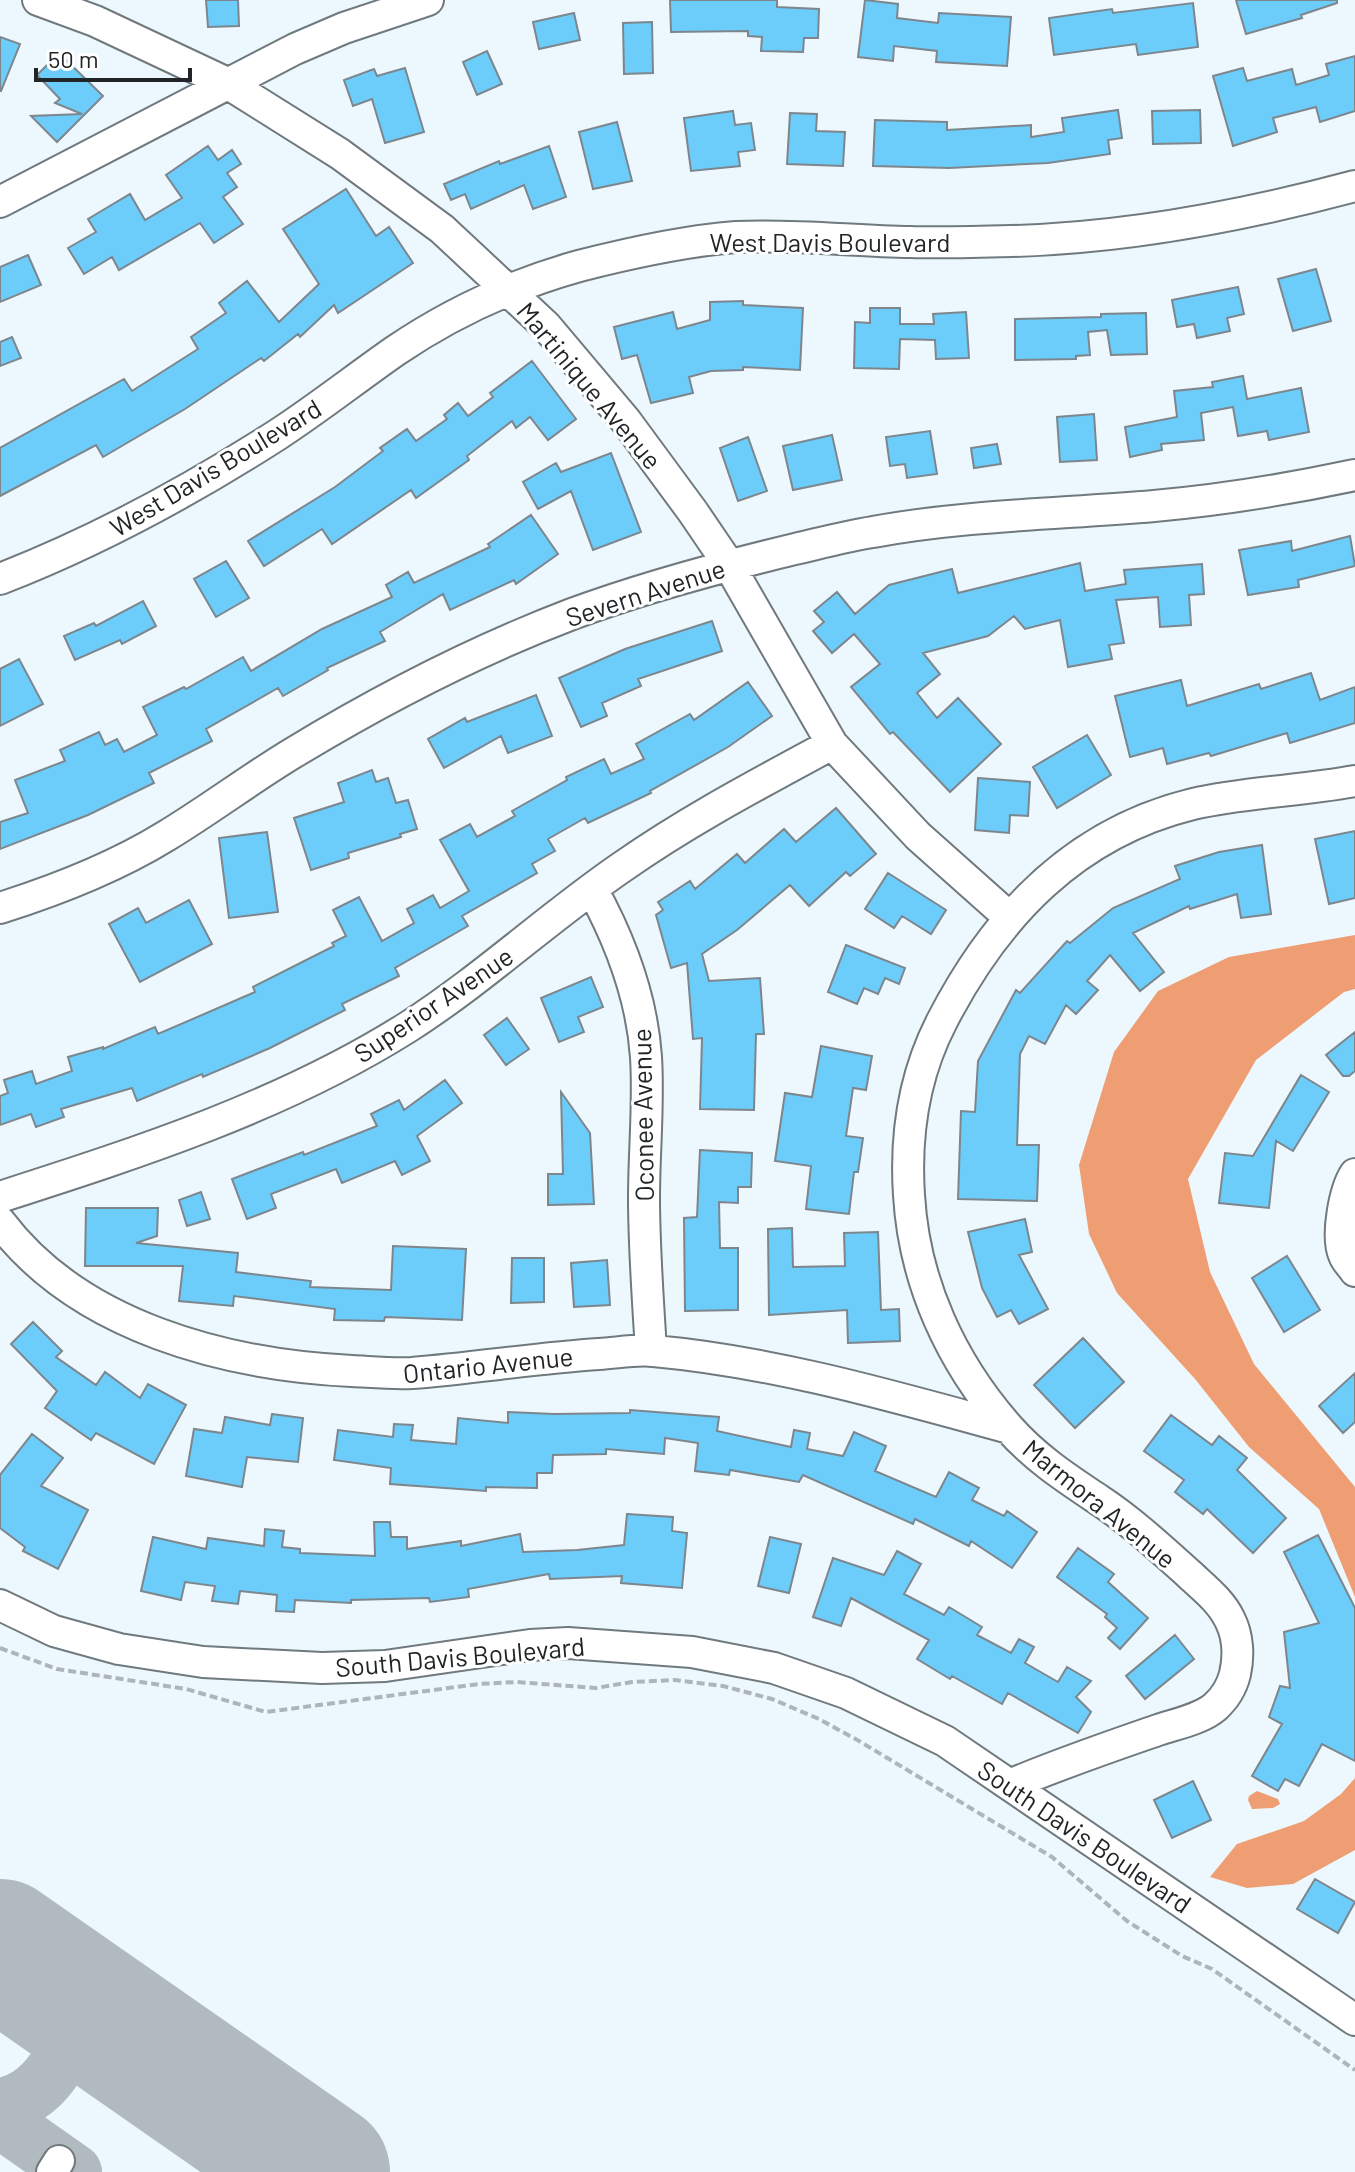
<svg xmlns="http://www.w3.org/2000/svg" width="1355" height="2172" viewBox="0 0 1355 2172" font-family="Barlow,sans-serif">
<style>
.water{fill:#ee9e72}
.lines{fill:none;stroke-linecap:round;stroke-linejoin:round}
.taxiway{stroke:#b1babe;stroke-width:56}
.runway{stroke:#b1babe;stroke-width:138}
.building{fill:#6ccdfb;stroke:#7d868c;stroke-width:2}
.minor-casing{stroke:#6f797e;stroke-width:34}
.path{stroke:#adb5ba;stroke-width:4;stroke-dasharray:8 4;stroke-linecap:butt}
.minor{stroke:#fff;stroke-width:30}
.labels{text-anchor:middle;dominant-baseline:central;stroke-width:6;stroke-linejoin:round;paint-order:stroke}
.street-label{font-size:26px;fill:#212527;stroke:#fff}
</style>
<rect width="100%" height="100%" fill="#edf8fe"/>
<path class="water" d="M1355 935V989L1344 992 1256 1060 1188 1179 1210 1272 1254 1364 1355 1487V1597L1319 1509 1249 1447 1195 1379 1117 1293 1089 1234 1079 1165 1114 1052 1158 991 1229 957Z
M1355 1778V1850L1293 1884 1247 1888 1210 1877 1237 1844 1304 1821 1341 1794Z
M1257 1791 1278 1799 1280 1804 1273 1808 1252 1809 1248 1800 1249 1796Z"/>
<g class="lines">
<path class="taxiway" d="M60 2058C85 2031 112 2037 143 2049
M0 2106C40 2101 77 2052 65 2012 60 1997 48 1987 39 1975
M0 2120 74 2172
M288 2150 310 2172"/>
<path class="runway" d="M0 1948 321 2172"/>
</g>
<path class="building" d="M206 0H238L239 26 208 27Z
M670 0H777V7L819 9 818 38H804L803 52 761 51 762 37 748 36V31L671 32Z
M865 0 898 4 897 18 938 23 939 13 1011 17 1007 66 936 62 937 51 894 46 893 61 858 57Z
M1236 0H1337V3L1301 15 1302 18 1246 34Z
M1193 3 1198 47 1138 55 1136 44 1054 55 1049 18 1112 9 1113 13Z
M574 13 580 40 539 49 533 22Z
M652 22 653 73 624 74 623 23Z
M0 37 20 44 1 91H0Z
M487 51 502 84 477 95 463 62Z
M59 53 103 96 57 142 31 116 82 114 55 103 60 99 37 75Z
M1355 56V111L1320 122 1316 107 1273 118 1277 132 1233 146 1213 76 1243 68 1247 81 1292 69 1296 85 1329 75 1326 64Z
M405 68 424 132 385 143 372 99 353 106 344 80 374 69 377 76Z
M1118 110 1122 138 1108 140 1110 154 1048 163 949 168 873 166 875 120 947 122V130L1031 125V137L1064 132 1062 118Z
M1200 110 1201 143 1153 144 1152 111Z
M733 111 735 125 751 123 755 150 738 152 740 166 691 171 684 118Z
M790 113 817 114 816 131 845 132 843 166 787 164Z
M617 122 632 181 593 189 579 132Z
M208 146 218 160 232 150 241 164 227 173 237 187 223 197 243 224 214 243 200 223 119 270 112 257 84 274 68 248 96 232 88 219 130 194 145 220 182 198 166 175Z
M549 146 566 197 533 209 524 185 471 209 465 194 451 200 444 184 499 161 500 164Z
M346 189 376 236 389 227 413 263 338 313 334 305 300 337 298 334 264 361 261 358 185 409 103 457 96 445 0 496V448L124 379 132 391 198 349 191 337 226 313 219 303 247 281 279 322 319 284 283 229Z
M28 255 41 285 0 302V267Z
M1316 269 1331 321 1293 331 1278 279Z
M1238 287 1244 314 1227 318 1230 331 1197 338 1194 324 1177 327 1172 300Z
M743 301V305L803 308 800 370 743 367V370L711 371 689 377 693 393 651 403 637 355 622 359 614 327 673 312 677 329 710 320V302Z
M870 308H900V324H934L933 314 966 312 969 358 936 359 935 340 900 339 899 369 854 368 855 322 870 323Z
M1146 313 1147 354 1111 355 1107 330 1088 332 1090 355 1076 356V359L1015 360V319L1101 317V314Z
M12 337 21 358 0 366V342Z
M532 361 576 419 548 440 530 417 516 428 512 421 467 456 469 460 416 498 411 490 332 544 322 529 264 566 248 541 335 487 383 451 380 448 407 429 416 441 447 419 444 415 458 403 468 416 493 397 490 393Z
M1243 376 1247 399 1301 388 1309 432 1269 440 1267 431 1238 436 1233 407 1201 413 1204 440 1161 444 1162 450 1130 457 1125 427 1177 417 1174 391 1213 387 1212 382Z
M1094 414 1097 460 1060 462 1057 417Z
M930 431 937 474 907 478 905 464 890 466 886 437Z
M832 435 842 480 793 490 783 446Z
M748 437 767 491 738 501 720 448Z
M997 444 1001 464 974 468 971 448Z
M611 453 641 532 593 550 571 491 538 509 523 482 556 463 561 472Z
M531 515 558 554 516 584 514 580 450 610 443 594 380 632 385 641 327 668 328 670 283 696 278 688 206 729 212 741 149 773 154 783 88 815 0 849V822L28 813 15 780 65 761 60 750 99 732 105 745 117 739 124 752 157 735 143 707 184 687 186 689 243 657 251 671 322 629 392 597 386 585 408 572 414 583 490 547 488 544Z
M1350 536 1355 566 1298 580 1299 587 1248 595 1239 550 1291 541 1292 551Z
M226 561 249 598 216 617 194 579Z
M1080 563 1085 591 1126 584 1124 570 1202 564 1204 594 1189 595 1191 625 1160 627 1158 597 1116 600 1124 643 1109 645 1112 659 1068 667 1060 620 1025 629 1014 616 988 636 923 653 940 674 917 693 937 718 958 698 1001 744 950 792 893 732 890 734 851 687 880 664 854 634 832 653 813 631 824 622 814 611 837 592 855 614 889 585 952 569 958 593Z
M143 601 156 626 122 644 120 640 75 660 64 636 94 623 96 626Z
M712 621 722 651 638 679 641 686 602 703 607 716 581 727 559 678 625 649Z
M19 659 43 704 0 726V669Z
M1311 673 1320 700 1355 687V723L1290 743 1287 733 1211 756 1209 753 1167 764 1163 748 1130 757 1115 696 1181 680 1187 706 1259 684 1261 689Z
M748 682 772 716 728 747 650 791 651 793 588 823 585 818 548 839 555 851 532 864 537 873 462 916 468 926 395 968 399 976 342 1004 345 1010 270 1048 203 1077 202 1074 137 1101 132 1088 61 1109 64 1117 36 1127 31 1114 0 1125V1096L8 1093 4 1080 32 1071 36 1084 72 1071 68 1057 103 1047V1049L155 1027 158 1034 255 992 253 987 334 946 332 943 346 936 333 910 359 897 382 941 414 923 407 909 433 895 440 908 469 891 440 840 470 824 477 837 515 816 512 811 567 780 566 777 604 759 611 774 644 759 636 744 690 714 694 720Z
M536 695 552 736 508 753 501 736 444 768 428 739 465 718 467 722Z
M1087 735 1111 775 1057 808 1033 767Z
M372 770 376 782 388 778 396 803 408 800 417 829 400 834 401 837 348 853 349 858 311 870 294 818 344 802 338 783Z
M978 778 1030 782 1028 816 1010 815 1009 833 975 830Z
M836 808 876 854 850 876 846 872 809 906 790 885 737 930 702 954 709 981 760 978 764 1034H756L754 1110 700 1109 702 1038 693 1039 687 963 671 968 656 915 663 910 658 902 690 881 695 889 737 854 745 863 784 829 796 842Z
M1355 831V898L1329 904 1315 839Z
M267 832 278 912 229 918 219 838Z
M1262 845 1271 914 1241 918 1237 894 1190 909 1189 906 1133 933 1164 972 1140 991 1110 955 1087 981 1098 990 1076 1014 1066 1005 1045 1044 1029 1036 1020 1054 1017 1145H1039L1037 1201 958 1199 961 1111 975 1112 978 1061 1016 990 1020 993 1067 941 1070 943 1113 908 1180 879 1175 866 1219 852Z
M888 873 946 910 931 934 902 916 894 928 865 909Z
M189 900 212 944 140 982 109 924 138 908 146 923Z
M846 945 905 968 899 984 885 978 878 994 864 988 857 1004 828 992Z
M591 977 603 1007 578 1017 584 1032 559 1042 541 998Z
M507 1018 529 1049 506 1065 484 1035Z
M1355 1032V1071L1349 1076H1343L1326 1055Z
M821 1046 872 1056 866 1090 853 1088 846 1136 863 1138 858 1172H854L849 1214 806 1209 811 1166 775 1161 785 1093 812 1097Z
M1301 1075 1329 1092 1293 1151 1276 1141 1269 1208 1219 1203 1225 1153 1253 1156Z
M445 1080 462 1103 417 1136 430 1161 402 1175 395 1161 342 1183 336 1169 271 1194 276 1208 247 1219 232 1179 303 1152 304 1155 377 1126 371 1114 399 1100 404 1110Z
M561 1092 590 1133 594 1204 548 1205V1174H563Z
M700 1150 752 1153 751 1187H738V1203L719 1202 720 1248H738V1310L685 1311 684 1218 697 1217Z
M201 1192 210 1219 187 1226 179 1200Z
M86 1208H158L157 1236 136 1243 238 1253 236 1272 311 1281 310 1287 391 1290 393 1246 466 1249 462 1320 385 1317 384 1321 334 1320 335 1309 234 1296 233 1306 179 1301 183 1266H85Z
M1025 1219 1032 1252 1019 1255 1048 1309 1019 1324 1011 1310 997 1317 982 1288 968 1232Z
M792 1228 793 1267 845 1266 844 1233 878 1232 881 1310 899 1309 900 1341 848 1343 847 1310 769 1315 768 1229Z
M1287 1256 1320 1310 1284 1332 1252 1278Z
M512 1258H544V1302L511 1303Z
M607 1260 610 1305 574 1307 571 1263Z
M33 1322 62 1351 56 1357 96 1385 105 1372 140 1398 148 1384 186 1405 154 1464 96 1433 91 1440 45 1408 57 1391 11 1344Z
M1083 1338 1124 1382 1075 1428 1034 1385Z
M1355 1373V1422L1343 1433 1319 1406Z
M630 1410 719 1417 717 1431 791 1447 794 1430 810 1433 807 1449 843 1456 854 1432 886 1446 875 1471 936 1497 949 1472 979 1488 972 1500 1004 1516 1007 1511 1037 1532 1012 1568 971 1541 969 1546 915 1519 913 1524 803 1475 799 1482 730 1470 729 1475 695 1471 698 1443 665 1438 664 1454 606 1449V1454L553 1455 552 1473H537V1488L486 1487V1491L390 1484 391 1468 334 1460 338 1430 393 1437 394 1424 413 1425 411 1440 456 1444 458 1418 508 1423V1412L554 1414 630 1413Z
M272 1414 303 1418 298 1462 247 1457 242 1487 186 1476 194 1429 222 1433 225 1417 270 1425Z
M1171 1415 1212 1445 1219 1436 1247 1458 1237 1470 1286 1518 1253 1553 1207 1509 1203 1514 1175 1492 1184 1480 1144 1451Z
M32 1434 63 1458 41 1486 88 1510 58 1569 23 1551 25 1547 0 1528V1475Z
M627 1514 673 1517 672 1531 687 1533 682 1588 621 1583 622 1576 550 1579 549 1574 468 1589 469 1597 430 1602 429 1598 351 1600V1603L295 1600 294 1612 276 1611 277 1595 240 1591 238 1604 212 1601 215 1586 185 1582 181 1600 141 1591 153 1537 206 1549 208 1538 264 1546 265 1529 284 1531 282 1547 300 1549V1553L375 1556 374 1522H390L391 1537H407V1549L461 1541V1546L520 1534 523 1552 577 1550 624 1545Z
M1318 1535 1355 1608V1761L1322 1744 1299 1786 1285 1779 1278 1791 1252 1776 1282 1724 1269 1717 1280 1686 1290 1688 1284 1632 1319 1623 1284 1552Z
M770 1537 801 1544 789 1593 758 1586Z
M1078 1548 1114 1574 1108 1582 1148 1618 1120 1649 1108 1638 1117 1628 1105 1617 1107 1614 1057 1577Z
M897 1551 921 1564 904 1594 944 1615 949 1607 982 1627 977 1635 1011 1653 1019 1639 1034 1647 1025 1663 1058 1682 1067 1667 1091 1681 1076 1697 1091 1712 1078 1733 1008 1693 1002 1704 952 1676 950 1679 917 1659 929 1640 851 1598 841 1626 813 1617 833 1558 884 1575Z
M1175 1635 1194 1659 1145 1699 1126 1676Z
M1193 1781 1211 1820 1172 1838 1154 1800Z
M1315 1879 1355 1902 1338 1933 1297 1909Z"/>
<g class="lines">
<defs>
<path id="minor" d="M38 0 95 21 227 83 340 154 442 229 546 326 626 421 693 512 729 565 832 744 918 836 1009 917
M0 202 295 49 344 28 428 0
M0 579C98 541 188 492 277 435 317 409 355 379 395 351 451 313 514 284 579 266 630 253 683 241 736 237 794 234 852 241 910 242 944 243 978 242 1012 241 1128 238 1243 216 1355 186
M592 889C620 940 642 998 646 1057 649 1104 644 1151 644 1198 644 1249 648 1300 651 1351
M0 908C57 890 114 868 166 836 209 810 250 779 293 753 382 699 475 651 572 614 645 587 720 567 795 549 821 543 847 536 873 532 966 515 1061 514 1154 506 1222 500 1289 489 1355 475
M1355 1174C1344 1191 1336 1237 1344 1255 1346 1261 1352 1266 1355 1271
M0 1197C140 1152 283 1106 408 1027 483 979 549 917 622 867 689 820 760 783 832 744
M0 1222C79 1327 226 1365 352 1371 372 1372 392 1374 412 1373 475 1368 537 1358 599 1354 617 1353 636 1349 654 1351 775 1362 892 1396 1009 1428
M0 1605 54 1631 119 1649 203 1662 322 1668 385 1666 530 1645 568 1643 692 1652 774 1668 846 1693 945 1741 1355 2020
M1012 1784C1059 1764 1109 1747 1158 1730 1176 1724 1201 1719 1215 1707 1225 1698 1232 1686 1235 1674 1239 1656 1238 1636 1230 1620 1221 1601 1204 1588 1189 1574 1160 1548 1131 1521 1099 1500 1066 1478 1034 1457 1008 1427 951 1362 914 1282 909 1195 905 1134 914 1075 942 1021 996 916 1074 833 1193 804 1246 792 1301 791 1355 781
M52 2172 59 2161"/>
</defs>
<use href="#minor" class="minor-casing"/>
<path class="path" d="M0 1648 57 1669 186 1689 266 1712 479 1684 516 1682 596 1688 632 1682 675 1680 723 1686 772 1699 819 1719 859 1741 1052 1857 1127 1921 1182 1956 1212 1969 1355 2070"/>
<use href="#minor" class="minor"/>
</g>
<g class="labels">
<g class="street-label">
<text x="830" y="241">West Davis Boulevard</text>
<text transform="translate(590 385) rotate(50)">Martinique Avenue</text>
<text transform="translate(215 467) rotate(-31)">West Davis Boulevard</text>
<text transform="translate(645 592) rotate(-18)">Severn Avenue</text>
<text transform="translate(433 1004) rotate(-34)">Superior Avenue</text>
<text transform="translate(642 1115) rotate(-91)">Oconee Avenue</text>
<text transform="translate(488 1364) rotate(-6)">Ontario Avenue</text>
<text transform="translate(1100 1503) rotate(39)">Marmora Avenue</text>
<text transform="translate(460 1656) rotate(-5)">South Davis Boulevard</text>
<text transform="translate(1085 1836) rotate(34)">South Davis Boulevard</text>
</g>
</g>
<path d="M36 68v12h154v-12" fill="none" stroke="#212527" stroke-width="4"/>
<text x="48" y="68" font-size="24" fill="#212527" stroke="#ffffff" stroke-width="6" paint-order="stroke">50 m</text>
</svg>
